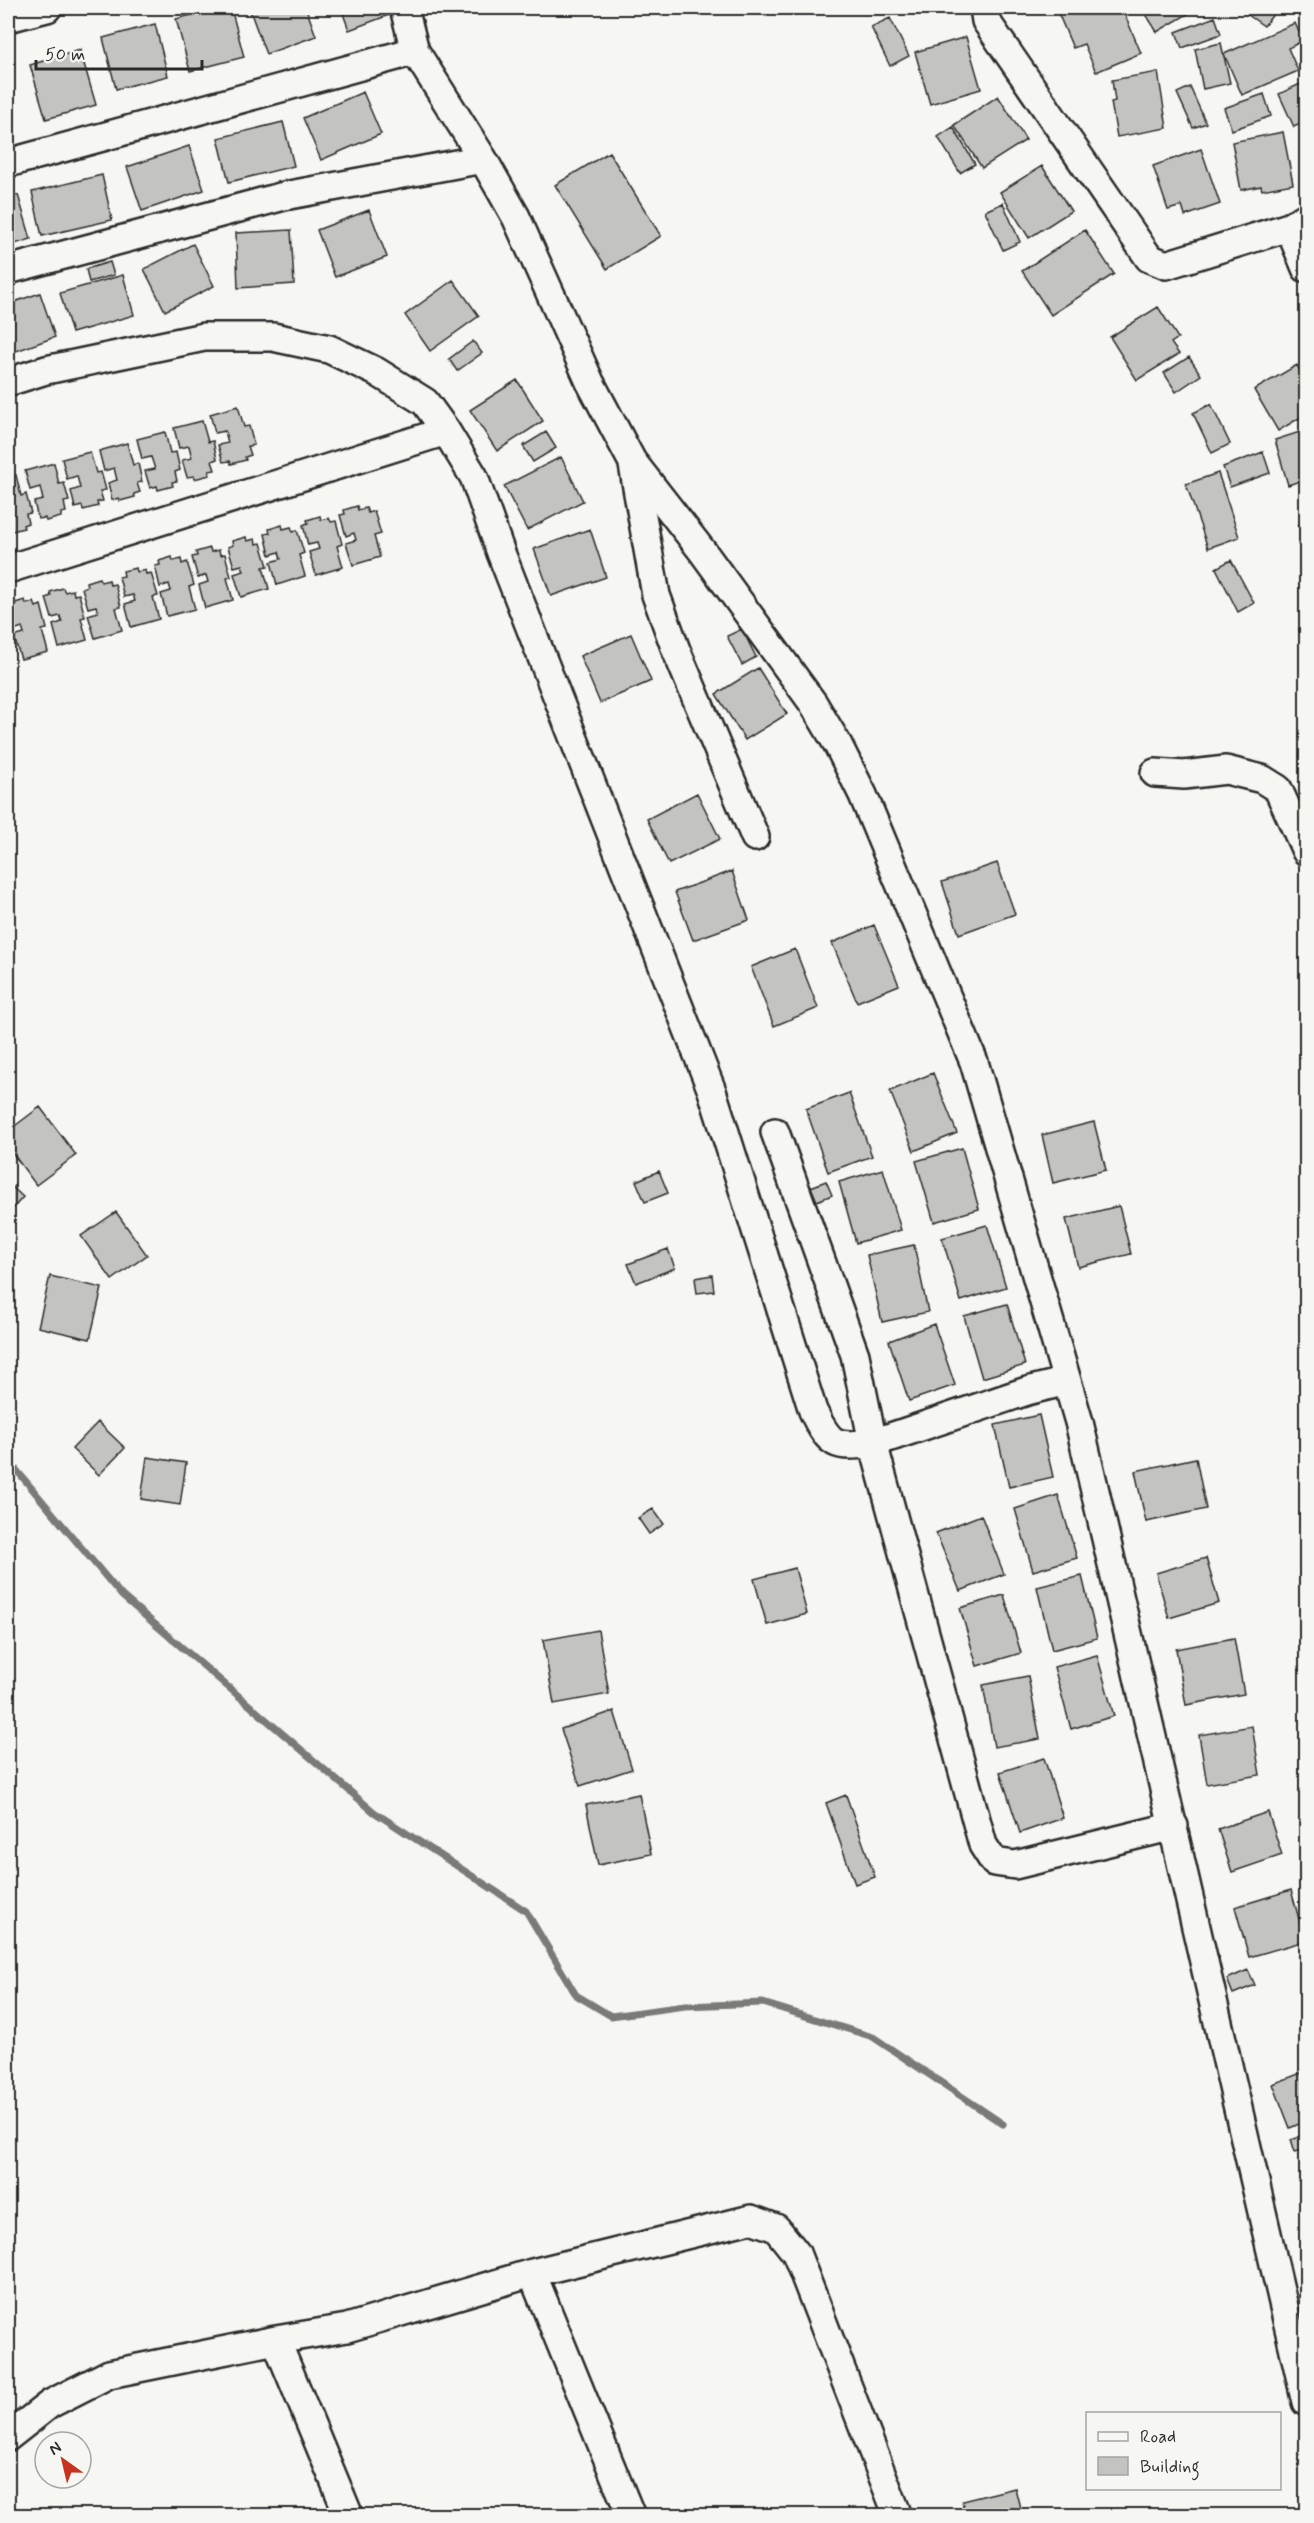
<svg xmlns="http://www.w3.org/2000/svg" width="1314" height="2523" viewBox="0 0 1314 2523" font-family="Mynerve,sans-serif">
<style>
.lines{fill:none;stroke-linecap:round;stroke-linejoin:round}
.stream{stroke:#7a7a78;stroke-width:7}
.building{fill:#c3c3c0;stroke:#2b2b2b;stroke-width:1.5}
.minor-casing{stroke:#2b2b2b;stroke-width:32}
.minor{stroke:#f6f6f2;stroke-width:27}
</style>
<rect width="100%" height="100%" fill="#f6f6f2"/>
<filter id="ink" filterUnits="userSpaceOnUse"><feTurbulence type="fractalNoise" baseFrequency=".0167" numOctaves="2"/><feDisplacementMap in="SourceGraphic" scale="12" xChannelSelector="R" yChannelSelector="G"/><feConvolveMatrix kernelMatrix="1 2 1 2 8 2 1 2 1" color-interpolation-filters="sRGB"/></filter>
<g filter="url(#ink)">
<g class="lines">
<path class="stream" d="M8 1460 122 1596 374 1812 526 1911 576 1995 611 2016 685 2006 763 2003 873 2037 1003 2124"/>
</g>
<path class="building" d="M218 8H231L244 57 190 71 176 19Z
M249 8H306L316 36 266 54Z
M341 8H396L397 12 349 30Z
M1056 8H1122L1141 53 1096 72 1084 44 1073 48Z
M1142 8H1198L1157 32Z
M1238 8H1278L1264 26Z
M1215 17 1221 34 1182 48 1176 32Z
M890 18 909 56 890 66 871 27Z
M1295 23 1303 41 1288 48 1298 71 1242 95 1224 54Z
M155 24 168 76 116 89 103 38Z
M966 37 981 89 930 104 915 52Z
M1221 43 1230 83 1203 89 1195 49Z
M80 50 96 105 46 119 30 65Z
M1158 72 1167 128 1117 137 1111 102 1115 101 1112 80Z
M1300 84 1306 99V121L1294 127 1279 94Z
M1190 87 1206 123 1193 128 1177 93Z
M8 88 13 121 8 122Z
M363 92 381 134 321 160 303 118Z
M1264 94 1271 116 1232 130 1224 108Z
M998 96 1026 140 982 168 954 125Z
M283 122 294 166 229 182 218 138Z
M1306 126V145L1301 127Z
M953 127 975 164 960 173 938 137Z
M1283 132 1293 184 1262 190 1261 186 1241 190 1232 142Z
M189 146 204 190 142 211 127 167Z
M1201 149 1220 204 1185 216 1182 206 1168 210 1153 166Z
M609 152 661 236 607 269 555 185Z
M1042 166 1071 211 1029 238 1000 192Z
M102 175 112 220 42 236 32 192Z
M18 195 31 239 8 246V198Z
M1003 203 1020 242 1003 250 985 211Z
M369 210 387 257 335 277 317 230Z
M291 230 294 284 238 288 236 233Z
M1085 230 1114 274 1051 315 1022 271Z
M193 244 214 286 165 311 144 269Z
M110 262 114 275 89 282 86 269Z
M123 275 134 315 72 333 60 293Z
M453 280 479 316 430 351 405 315Z
M40 293 55 337 8 354V304Z
M1158 307 1178 338 1171 343 1179 354 1137 380 1110 337Z
M473 341 482 353 457 371 449 359Z
M1189 357 1201 375 1176 392 1164 373Z
M1297 365 1306 382V414L1278 431 1254 390Z
M517 380 543 421 497 451 470 410Z
M1211 404 1230 444 1212 453 1193 413Z
M238 406 244 427 249 426 254 445 248 446 251 455 245 457 246 460 231 464 230 461 223 462 218 445 228 443 225 431 215 433 210 414Z
M202 421 208 442 213 441 217 459 212 461 215 470 209 471 210 475 194 479V476L187 477 182 460 192 458 189 446 179 448 174 428Z
M1306 430V479L1288 485 1275 440Z
M165 432 170 453 176 452 180 470 175 472 177 481 172 482 173 486 158 490 157 486 150 488 145 471 155 469 151 457 142 459 137 439Z
M546 432 556 448 533 462 523 446Z
M127 443 133 465 138 463 142 482 137 483 140 492 134 494 135 497 120 501 119 498 112 500 108 483 117 480 114 468 104 471 99 451Z
M90 452 96 473 101 472 106 490 100 491 103 501 97 502 98 506 83 510 82 506 75 508 71 491 80 488 77 476 67 479 62 459Z
M1263 452 1270 473 1230 487 1223 467Z
M561 457 583 501 527 530 504 486Z
M54 463 59 484 64 483 69 501 64 502 66 512 61 513V517L46 521 45 518 38 519 34 502 43 500 40 487 30 490 25 471Z
M1218 473 1239 537 1208 548 1186 484Z
M16 475 21 496 26 494 31 513 26 514 28 523 23 525 24 528 8 532V477Z
M357 506 358 510 366 508 368 513 374 511 381 534 374 536 380 557 353 565 346 543 356 540 354 533 346 536 340 515 345 514 344 510Z
M320 516 321 520 329 518 331 522 336 521 342 544 337 546 343 567 316 575 309 552 319 549 317 543 308 545 303 525 308 523 307 520Z
M1306 520V543L1298 525Z
M282 525 283 529 291 527 293 532 297 530 304 553 299 555 305 576 277 585 271 562 281 559 279 552 270 555 265 534 270 533 269 529Z
M590 529 606 577 551 596 534 549Z
M246 537 247 541 255 539 256 544 261 543 268 566 263 567 269 589 241 597 234 574 244 571 242 565 234 567 228 547 233 545 232 541Z
M210 548 211 552 219 550 220 555 225 554 231 577 227 578 233 600 205 608 199 585 208 582 206 575 198 578 192 557 197 556 196 552Z
M172 557 173 561 181 559 182 564 187 562 194 585 189 587 195 609 167 616 161 594 171 591 169 584 160 587 155 566 160 565 159 561Z
M1231 560 1254 603 1238 612 1216 568Z
M136 568 137 572 145 570 146 574 151 573 158 596 153 597 159 619 131 627 125 604 135 601 133 595 124 597 119 577 124 576 123 571Z
M99 578 101 582 109 580 110 585 115 584 121 607 116 608 122 630 95 638 88 615 98 612 96 606 88 608 82 588 87 586 86 582Z
M63 588 65 592 73 590 74 595 79 594 85 617 81 618 87 640 59 648 53 625 62 622 60 616 52 618 46 598 51 596 50 592Z
M25 600 26 604 34 602 36 607 41 605 47 629 42 630 48 652 21 659 14 637 24 634 22 627 14 630 8 609 13 608 12 604Z
M1306 627V657L1299 629Z
M742 629 756 657 742 665 727 636Z
M631 634 651 681 600 703 580 656Z
M758 668 787 714 745 740 716 694Z
M697 793 720 839 669 864 647 819Z
M997 863 1015 914 959 934 942 882Z
M732 871 749 920 693 940 675 892Z
M874 925 899 985 857 1002 832 943Z
M795 949 818 1008 774 1026 751 967Z
M933 1073 957 1133 914 1151 890 1091Z
M849 1093 872 1156 828 1172 806 1109Z
M40 1107 76 1155 36 1185 8 1147V1131Z
M1094 1122 1106 1170 1053 1183 1042 1135Z
M962 1148 979 1209 934 1222 916 1161Z
M883 1169 901 1230 856 1243 839 1182Z
M659 1171 668 1193 645 1202 636 1181Z
M826 1181 832 1195 817 1201 811 1187Z
M8 1183 23 1197 8 1214Z
M1119 1206 1131 1254 1078 1267 1066 1219Z
M116 1212 147 1255 112 1280 81 1236Z
M987 1225 1006 1287 961 1301 942 1238Z
M914 1245 928 1312 882 1322 867 1255Z
M668 1249 675 1268 636 1283 628 1264Z
M712 1275 714 1291 697 1293 695 1278Z
M50 1276 102 1288 90 1339 38 1327Z
M1007 1304 1025 1365 982 1378 964 1316Z
M934 1324 955 1385 909 1401 889 1341Z
M1039 1415 1053 1477 1009 1487 995 1425Z
M98 1422 125 1448 99 1475 72 1449Z
M147 1457 186 1463 180 1505 141 1499Z
M1196 1458 1206 1509 1146 1522 1135 1471Z
M1058 1495 1077 1558 1033 1571 1015 1509Z
M653 1509 664 1524 649 1534 638 1518Z
M981 1515 1004 1574 960 1591 936 1533Z
M1206 1558 1219 1603 1169 1618 1156 1573Z
M795 1568 807 1614 767 1625 754 1579Z
M1082 1576 1097 1638 1052 1650 1037 1587Z
M1004 1595 1021 1653 977 1666 960 1608Z
M598 1630 609 1694 554 1704 543 1640Z
M1234 1638 1244 1694 1186 1705 1176 1649Z
M1097 1655 1114 1716 1071 1729 1054 1667Z
M1028 1676 1040 1739 994 1747 983 1685Z
M614 1711 632 1769 580 1786 561 1729Z
M1252 1726 1260 1775 1207 1784 1199 1735Z
M1044 1758 1063 1818 1020 1833 1000 1772Z
M639 1794 651 1854 598 1865 586 1805Z
M846 1795 875 1877 855 1884 826 1803Z
M1268 1812 1282 1855 1232 1872 1218 1829Z
M1291 1890 1305 1941 1249 1957 1235 1907Z
M1248 1970 1255 1985 1233 1994 1227 1979Z
M1306 2071V2121L1290 2128 1273 2084Z
M1306 2134V2149L1295 2152 1291 2139Z
M1015 2488 1022 2516H965L962 2501Z"/>
<g class="lines">
<defs>
<path id="minor" d="M984 8 986 21 1149 258 1166 265 1289 227 1306 217
M8 18 47 8
M415 51 483 159 516 217 590 382 632 461 703 552 813 703 838 745 863 795 974 1062 1079 1422 1306 2402
M8 163 415 51 404 8
M1289 227 1306 268
M8 270 284 196 483 159
M8 382 46 370 204 337H273L329 349 377 372 425 402 446 431 474 477 501 553 712 1091 813 1411C830 1446 835 1448 873 1443L983 1845 994 1862 1015 1865 1174 1826
M633 465 656 595 676 650 755 837
M8 569 446 431
M1155 773 1184 775 1226 770 1262 779 1278 789 1306 851
M775 1132 855 1355 873 1443 1027 1391 1067 1381
M532 2273 631 2516
M276 2340 349 2516
M8 2437 50 2404 109 2374 276 2340 347 2328 532 2273 751 2219 776 2228 796 2253 898 2516"/>
</defs>
<use href="#minor" class="minor-casing"/>
<use href="#minor" class="minor"/>
</g>
</g>
<rect width="1314" height="2523" fill="none" stroke="#f6f6f2" stroke-width="30"/>
<rect x="15" y="15" width="1284" height="2493" fill="none" stroke="#2b2b2b" stroke-width="2" filter="url(#ink)"/>
<rect x="1086" y="2412" width="195" height="78" fill="#f6f6f2" stroke="#a5a5a2" stroke-width="1.5"/>
<rect x="1098" y="2432" width="30" height="9" fill="#f6f6f2" stroke="#a5a5a2" stroke-width="1.5"/>
<text x="1140" y="2442" font-size="18" fill="#2b2b2b">Road</text>
<rect x="1098" y="2457" width="30" height="18" fill="#c3c3c0" stroke="#a5a5a2" stroke-width="1.5"/>
<text x="1140" y="2472" font-size="18" fill="#2b2b2b">Building</text>
<g transform="translate(63 2460) rotate(326)"><circle r="28" fill="#f6f6f2" stroke="#a5a5a2" stroke-width="1.5"/>
<path d="M0-4.5L10 22L0 15L-10 22Z" fill="#c8321e"/>
<text y="-9" font-size="16" font-weight="bold" text-anchor="middle" fill="#2b2b2b">N</text>
</g>
<path d="M36 60v9h166v-9" fill="none" stroke="#2b2b2b" stroke-width="3"/>
<text x="45" y="60" font-size="18" fill="#2b2b2b" stroke="#f6f6f2" stroke-width="4.5" paint-order="stroke">50 m</text>
</svg>
